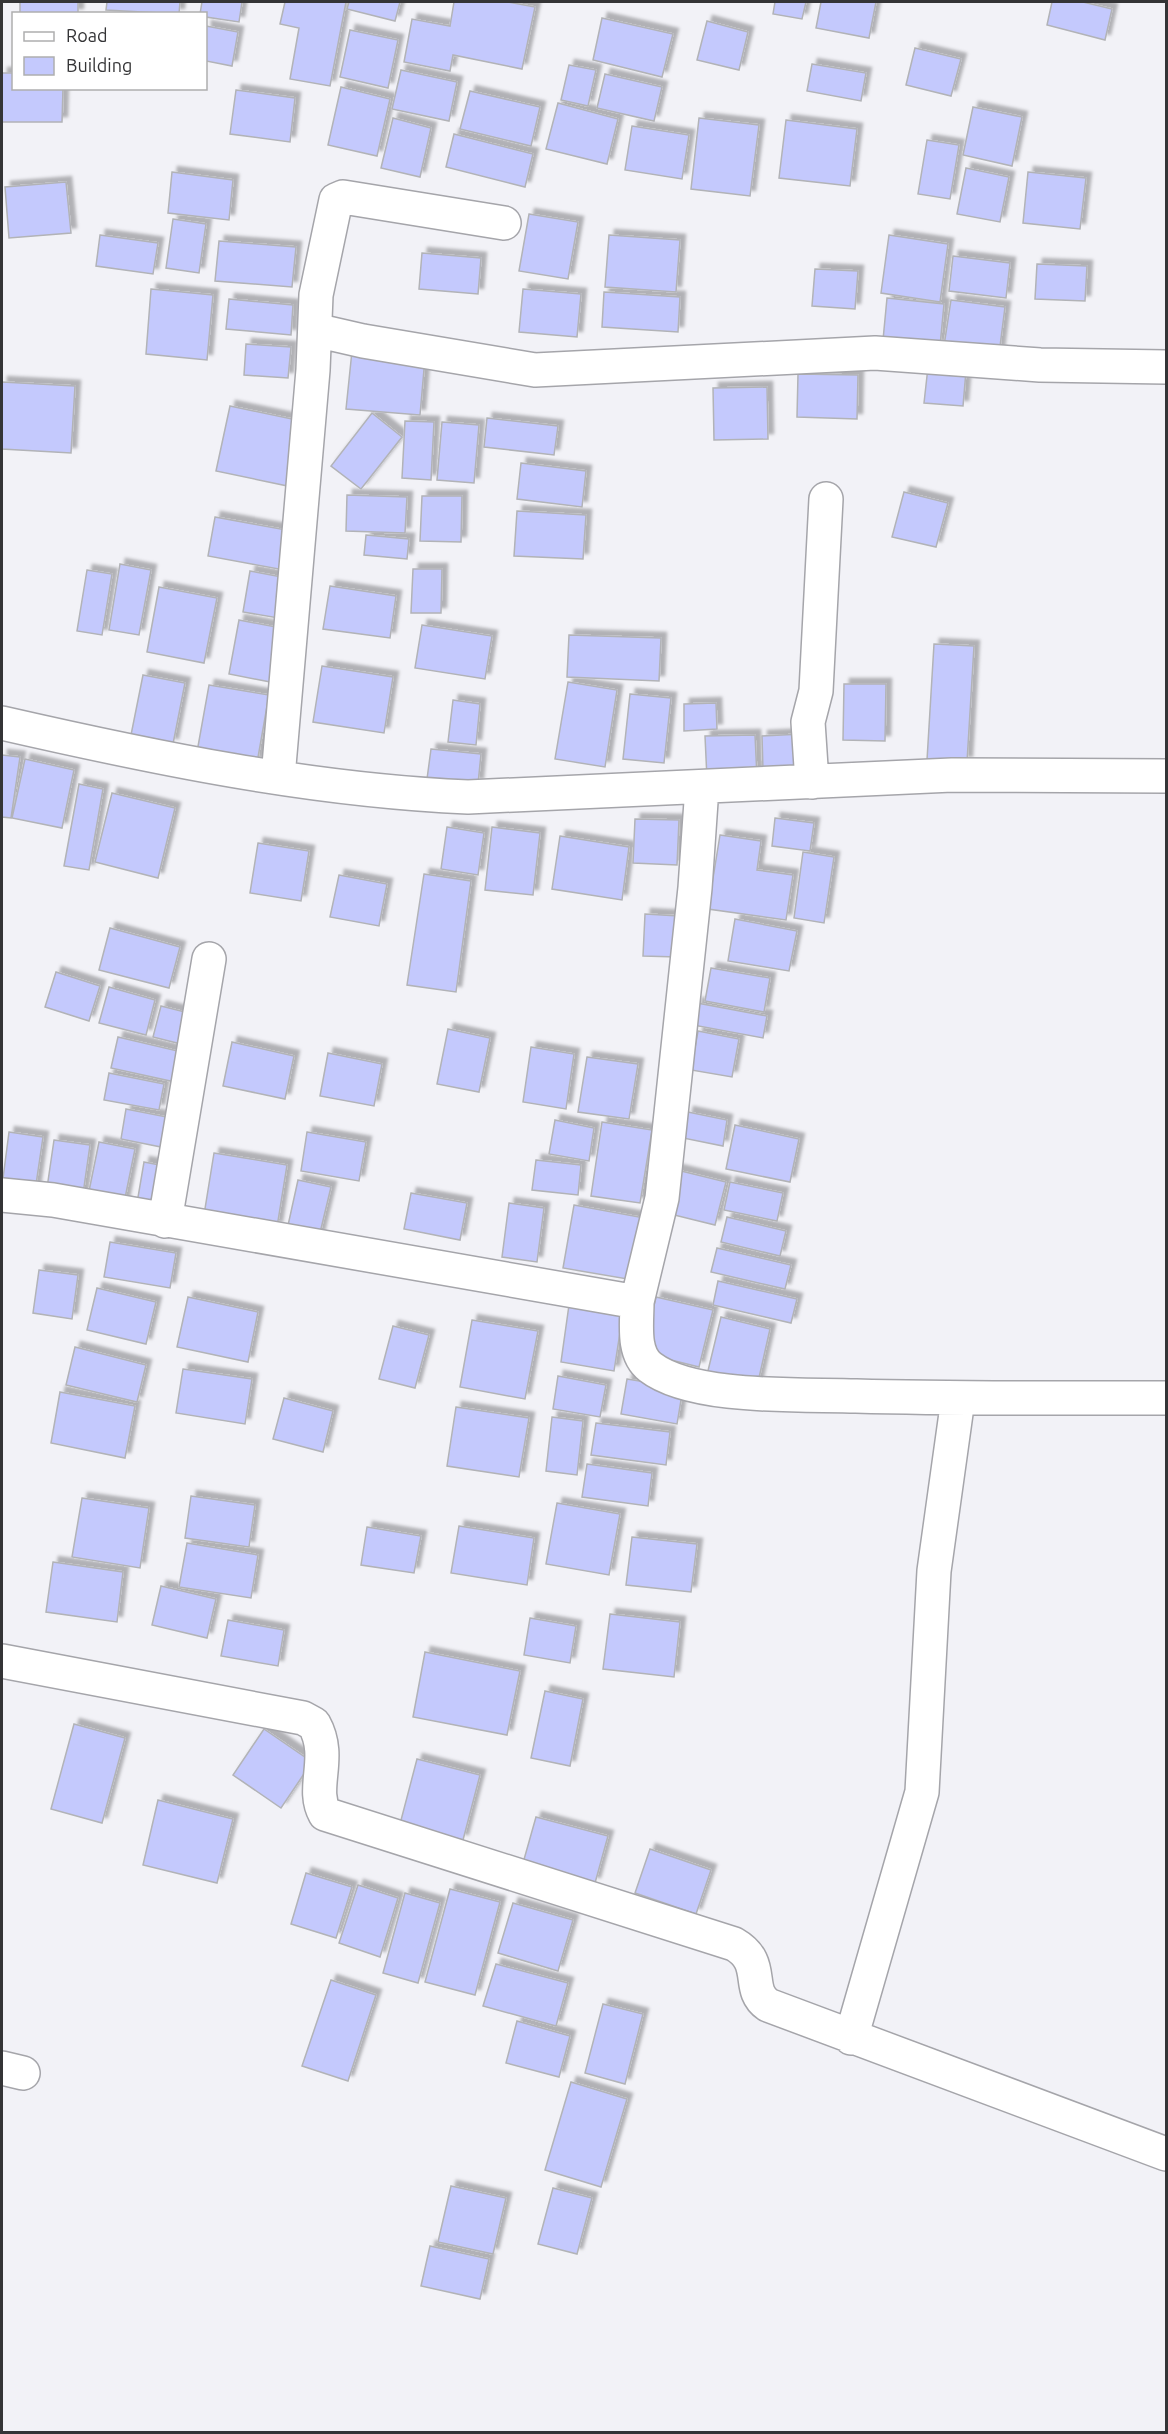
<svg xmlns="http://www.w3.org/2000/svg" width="1168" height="2434" viewBox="0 0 1168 2434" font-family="Ubuntu,sans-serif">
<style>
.building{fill:#c4c9fd;stroke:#b2b3b7;stroke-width:1.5;filter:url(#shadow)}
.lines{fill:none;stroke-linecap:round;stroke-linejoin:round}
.minor-casing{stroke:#a5a5aa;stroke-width:36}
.minor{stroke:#fff;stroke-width:33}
</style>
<defs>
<filter id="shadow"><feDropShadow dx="5.5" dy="-5.5" stdDeviation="1.5" flood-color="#0004"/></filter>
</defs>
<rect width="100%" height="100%" fill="#f2f2f7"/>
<path class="building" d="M20 2H78V14H20Z
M107 2H180L179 14 106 10Z
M202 2H242L239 22 206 17V14H200Z
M285 2H346L330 86 290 79 299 28 280 24Z
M349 2H400L395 21 347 9Z
M454 2H508L535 7 522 69 453 55 450 71 404 62 412 19 450 26Z
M775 2H806L802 19 773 14Z
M821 2H876L869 38 816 28Z
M1052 2H1083L1112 9 1105 40 1047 25Z
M602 18 673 34 662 77 593 60Z
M707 21 748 32 739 70 697 60Z
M206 26 238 32 232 66 206 61Z
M350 30 398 40 388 88 340 77Z
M915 48 961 59 951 96 906 85Z
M812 64 866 73 861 101 807 91Z
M569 65 596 70 588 106 561 100Z
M401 70 457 82 449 121 392 109Z
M2 73H14V88H63L62 122H2Z
M605 74 662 87 654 121 597 108Z
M341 87 390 99 377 156 328 145Z
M236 90 295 98 290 142 230 134Z
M470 91 540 107 531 146 460 129Z
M558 103 618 119 607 164 546 149Z
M973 107 1022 117 1012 166 963 155Z
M393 118 431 128 420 177 381 168Z
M699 118 759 125 750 196 691 189Z
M786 120 857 129 850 186 779 178Z
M632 126 689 135 682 179 625 170Z
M454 134 533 154 525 187 446 167Z
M927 140 959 145 950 199 918 194Z
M966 168 1009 177 1000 222 957 214Z
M172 172 233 180 229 220 168 213Z
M1028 172 1086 178 1080 229 1023 223Z
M66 182 71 233 9 238 5 187Z
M529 214 578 222 568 279 519 271Z
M173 219 206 224 199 273 166 268Z
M100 235 158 243 153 274 96 266Z
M609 235 680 240 676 292 605 287Z
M889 235 948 244 940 302 881 293Z
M219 241 296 247 292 287 215 281Z
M422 253 481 258 478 294 419 289Z
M953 256 1010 263 1006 298 949 291Z
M1037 264 1087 266 1085 301 1035 299Z
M815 269 858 271 855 309 812 306Z
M151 289 213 295 207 360 146 354Z
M523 289 581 294 577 337 519 332Z
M604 292 680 297 678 332 602 327Z
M887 298 944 304 940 346 883 340Z
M229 299 293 305 291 335 226 329Z
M951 300 1005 307 999 354 944 346Z
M246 344 291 347 288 378 244 375Z
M352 351 425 358 420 415 346 409Z
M928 367 966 371 963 406 924 403Z
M798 374 858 375 857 419 797 417Z
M2 382 75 386 71 453 2 449Z
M767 387 768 439 714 440 713 388Z
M230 406 316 424 302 489 216 471Z
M372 413 402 437 361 489 331 466Z
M487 418 558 426 554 455 484 447Z
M405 421 434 422 431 480 402 478Z
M442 422 479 425 474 483 437 480Z
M521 463 586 471 582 507 517 499Z
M904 492 948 503 936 547 892 537Z
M347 495 407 497 405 533 346 531Z
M422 496H462L461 542 420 541Z
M517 511 586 515 583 559 514 556Z
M215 517 292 531 284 570 208 556Z
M366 535 409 539 407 559 364 555Z
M120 564 151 570 139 635 109 630Z
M413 569H442L441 613H411Z
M87 570 112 574 102 635 77 631Z
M250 571 303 581 296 621 243 612Z
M330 586 396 596 390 638 323 629Z
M159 587 217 598 204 663 147 652Z
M239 620 297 631 286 685 229 674Z
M422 625 492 636 485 679 415 668Z
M569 635 661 638 659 681 567 677Z
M934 644 974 646 967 762 927 760Z
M322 666 393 677 384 733 313 722Z
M143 675 185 683 173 744 131 735Z
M568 682 617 690 605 767 555 759Z
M844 684H886L885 741 843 740Z
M209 685 269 695 257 763 197 752Z
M630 694 671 698 664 763 623 759Z
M453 700 480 704 476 745 448 742Z
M716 703 717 729 684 731V704Z
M802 734 803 768 763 770 762 736Z
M755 735 757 777 707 779 705 736Z
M431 749 481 754 478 784 427 779Z
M2 755 20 757 11 818 2 817Z
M25 759 74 770 62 828 12 818Z
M79 784 103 789 89 870 64 866Z
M112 793 175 808 158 878 95 862Z
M775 818 814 823 810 851 772 846Z
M635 819 679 820 677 865 633 863Z
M447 827 484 833 478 875 441 869Z
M492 827 540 833 533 895 485 890Z
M720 835 761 841 757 870 793 875 786 920 708 909Z
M560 836 629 847 622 900 552 889Z
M258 843 309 851 301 901 250 893Z
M803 852 834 857 824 923 794 918Z
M424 874 471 881 456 992 407 985Z
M339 875 387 884 379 926 330 917Z
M645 914 679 916 677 957 643 956Z
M735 919 797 931 789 971 728 961Z
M110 928 180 947 169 988 99 970Z
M711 968 770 978 764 1012 705 1001Z
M56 972 100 986 89 1021 45 1007Z
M109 987 155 1000 146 1035 99 1023Z
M697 1003 767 1016 763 1038 693 1025Z
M161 1006 189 1013 181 1044 153 1037Z
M448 1029 490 1038 479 1092 437 1084Z
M698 1031 739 1039 732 1077 691 1070Z
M118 1037 182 1052 175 1082 111 1068Z
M232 1042 294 1056 285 1099 223 1086Z
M531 1047 574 1054 566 1109 523 1102Z
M328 1053 382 1064 374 1106 320 1096Z
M587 1057 638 1064 629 1119 578 1112Z
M109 1073 164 1084 159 1110 104 1100Z
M126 1109 177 1119 171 1149 121 1139Z
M688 1112 727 1120 723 1146 683 1138Z
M555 1120 594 1128 589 1161 549 1154Z
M602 1122 652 1130 640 1203 591 1196Z
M735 1125 799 1139 790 1182 726 1169Z
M9 1132 43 1137 35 1191 2 1186Z
M307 1132 366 1142 359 1181 301 1171Z
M54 1140 90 1145 82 1201 46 1195Z
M99 1142 135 1149 124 1203 88 1196Z
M214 1153 287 1165 277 1227 204 1215Z
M536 1160 581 1165 578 1195 532 1190Z
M144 1162 170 1167 164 1207 137 1203Z
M673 1169 726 1182 715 1225 662 1212Z
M298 1180 331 1187 319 1237 287 1230Z
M730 1182 783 1193 777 1221 724 1210Z
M411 1193 467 1203 460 1240 404 1229Z
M509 1203 544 1208 537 1262 502 1257Z
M574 1205 650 1219 639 1281 563 1268Z
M727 1217 786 1231 780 1256 721 1242Z
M110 1242 176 1253 170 1288 104 1277Z
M717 1248 791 1265 785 1289 711 1272Z
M39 1270 78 1275 72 1319 33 1313Z
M718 1281 797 1299 791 1323 713 1305Z
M97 1288 156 1302 146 1344 87 1330Z
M188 1297 258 1312 248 1362 177 1347Z
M656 1297 713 1310 699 1367 643 1353Z
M569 1305 623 1313 614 1371 561 1362Z
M721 1317 770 1329 756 1391 706 1379Z
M472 1320 538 1331 525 1399 460 1387Z
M393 1326 429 1335 415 1388 379 1379Z
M75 1347 146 1365 137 1402 66 1385Z
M183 1369 252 1379 245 1424 176 1413Z
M558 1376 606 1385 600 1417 553 1409Z
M627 1379 683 1388 677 1424 621 1414Z
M60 1392 135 1406 125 1458 51 1443Z
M284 1398 333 1411 323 1452 273 1439Z
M456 1407 529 1418 519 1477 447 1466Z
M552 1417 583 1421 577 1475 546 1471Z
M596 1423 670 1432 666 1465 591 1455Z
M587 1464 652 1473 648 1506 582 1497Z
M191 1496 255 1505 249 1547 185 1538Z
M82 1498 149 1508 140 1568 72 1557Z
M557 1503 620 1514 609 1575 546 1564Z
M459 1526 534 1538 527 1585 451 1573Z
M367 1527 421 1536 414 1573 361 1565Z
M632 1537 697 1544 691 1592 626 1585Z
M187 1543 258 1555 251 1598 179 1587Z
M53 1562 123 1572 117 1622 46 1612Z
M161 1586 216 1599 207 1638 152 1625Z
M610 1614 680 1622 674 1677 603 1669Z
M530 1618 576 1626 570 1663 524 1655Z
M228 1620 284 1630 278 1666 221 1656Z
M425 1652 520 1671 507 1735 413 1717Z
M545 1691 583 1699 570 1766 531 1758Z
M74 1724 125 1738 102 1823 51 1809Z
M264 1729 312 1762 281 1808 233 1775Z
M417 1759 480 1775 463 1840 400 1824Z
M158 1800 233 1819 217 1883 143 1865Z
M536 1817 608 1836 595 1883 523 1863Z
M650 1849 711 1870 696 1914 635 1893Z
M306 1873 352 1887 336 1938 291 1924Z
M358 1885 398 1898 380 1957 339 1943Z
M450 1889 500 1902 475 1995 425 1982Z
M405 1893 440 1903 418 1983 383 1973Z
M513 1903 573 1920 558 1971 498 1953Z
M496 1964 568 1983 556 2026 483 2006Z
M331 1980 376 1995 348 2081 302 2066Z
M603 2004 643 2014 625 2084 585 2073Z
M517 2021 570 2036 559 2077 506 2063Z
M571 2082 627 2099 601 2187 545 2170Z
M451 2186 506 2198 493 2254 438 2242Z
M553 2188 592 2198 577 2254 538 2244Z
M430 2246 489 2259 480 2299 421 2286Z"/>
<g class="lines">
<defs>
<path id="minor" d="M315 330 363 341 535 370 875 353 1040 365 1166 367
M2 723C155 758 310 790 468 797L952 775 1166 776
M278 777 313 370 316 295 336 200 343 197 504 223
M812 782 808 722 816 691 826 499
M2 1195 53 1200 637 1302C637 1323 632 1353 650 1367 693 1400 803 1394 856 1396 960 1399 1063 1398 1166 1398
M165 1221 209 959
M637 1302 662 1198 695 888 702 787
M2 1661 303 1718 314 1724C333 1758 310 1787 325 1814L734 1944C767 1963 745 1989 768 2005L1166 2154
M851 2038 922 1792 934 1571 958 1399
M2 2068 23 2073"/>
</defs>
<use href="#minor" class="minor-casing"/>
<use href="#minor" class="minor"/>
</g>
<rect width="1168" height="2434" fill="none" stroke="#343436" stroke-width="6"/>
<rect x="12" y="12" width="195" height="78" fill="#ffffff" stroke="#aeaeaf" stroke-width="1.5"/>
<rect x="24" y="32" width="30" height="9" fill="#ffffff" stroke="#aeaeaf" stroke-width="1.5"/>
<text x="66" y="42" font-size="18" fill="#343436">Road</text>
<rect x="24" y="57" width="30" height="18" fill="#c4c9fd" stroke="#aeaeaf" stroke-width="1.5"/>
<text x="66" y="72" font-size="18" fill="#343436">Building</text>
</svg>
